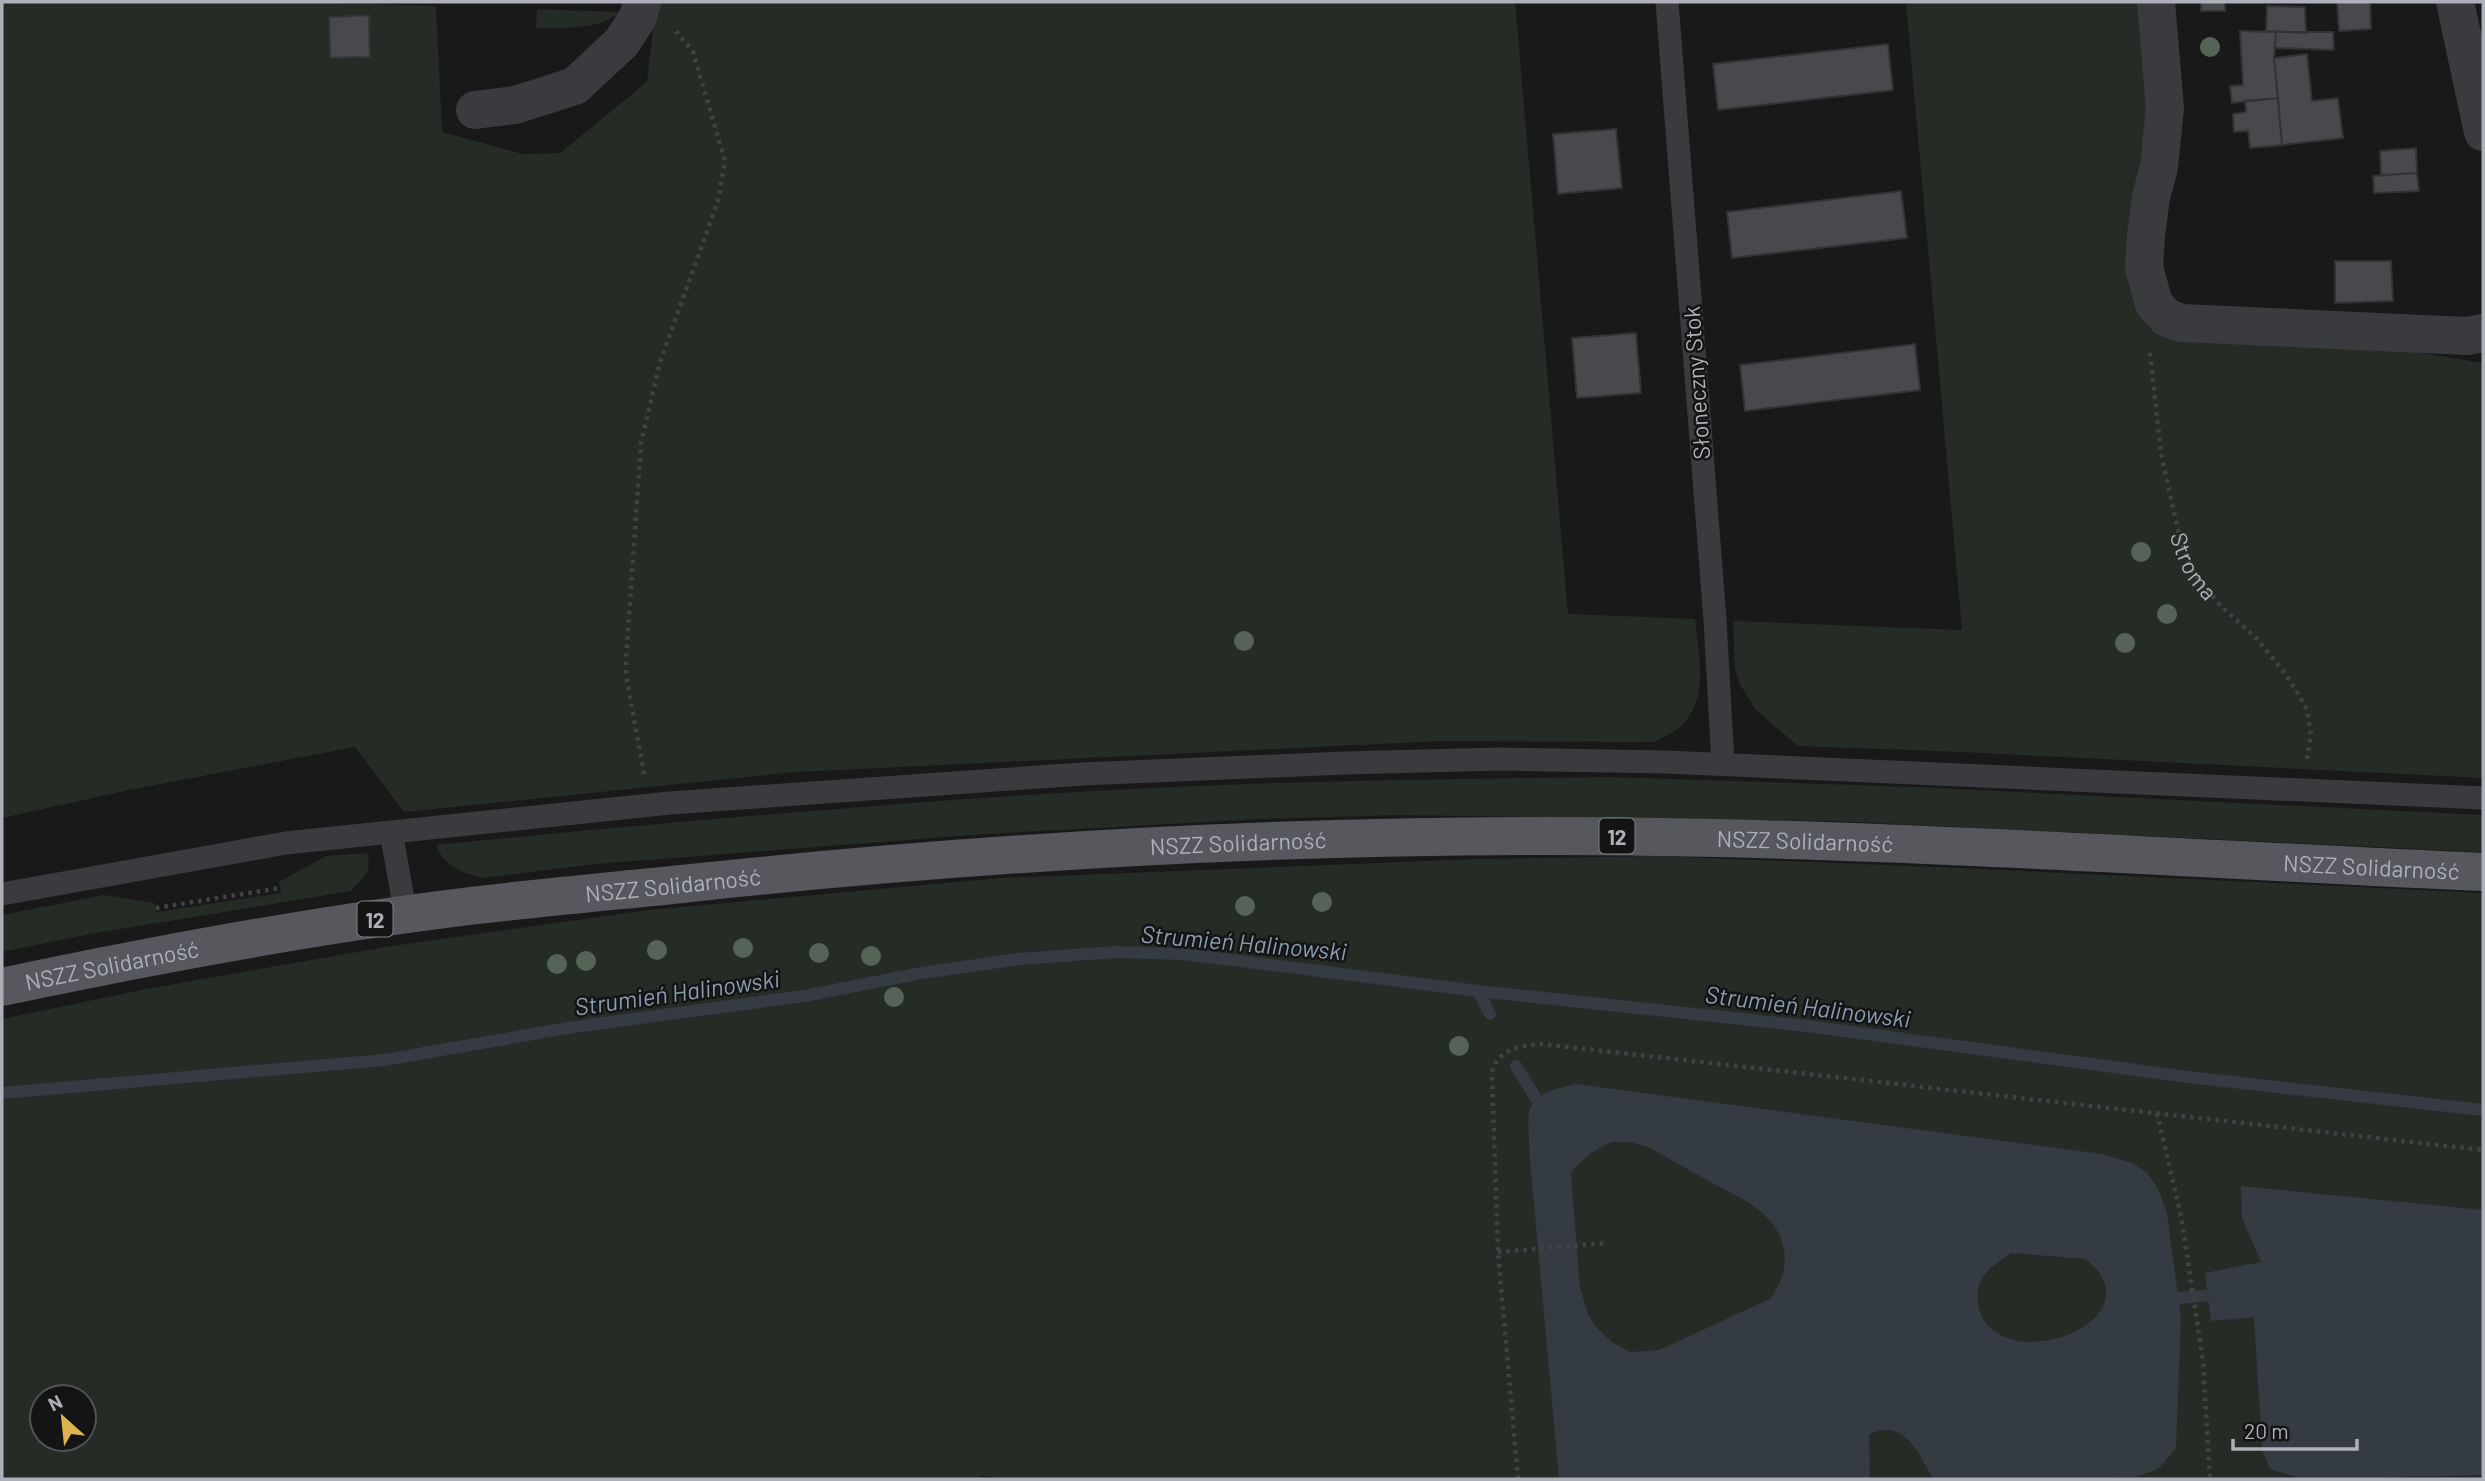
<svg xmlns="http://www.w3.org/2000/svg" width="2485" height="1481" viewBox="0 0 2485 1481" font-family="Barlow,sans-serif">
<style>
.green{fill:#252c26;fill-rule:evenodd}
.water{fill:#343b42;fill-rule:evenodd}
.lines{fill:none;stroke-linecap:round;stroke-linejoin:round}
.stream{stroke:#343b42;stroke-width:12}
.building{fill:#48494c;stroke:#333336;stroke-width:2}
.path{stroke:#404246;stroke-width:4.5;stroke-dasharray:3.5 5;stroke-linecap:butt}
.lane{stroke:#3a3b3f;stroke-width:23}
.street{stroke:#3a3b3f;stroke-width:38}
.primary{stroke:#56585d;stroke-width:38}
.tree{fill:#556457}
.labels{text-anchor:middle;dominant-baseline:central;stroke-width:5;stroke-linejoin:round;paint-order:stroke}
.shield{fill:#141415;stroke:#7f8187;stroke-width:2}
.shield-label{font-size:21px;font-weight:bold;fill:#adb0b8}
.street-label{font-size:23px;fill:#adb0b8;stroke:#141415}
.water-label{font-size:24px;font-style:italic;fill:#889baf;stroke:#141415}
</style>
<rect width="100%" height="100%" fill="#19191a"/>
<path class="green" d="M2 2H302L436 6 442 132 523 154 560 153 647 82 656 2H1515L1568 614 1695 619C1698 653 1710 697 1682 725 1675 732 1663 737 1654 742L1441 741 796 772 404 812 355 747 129 790 2 818Z
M1906 2H2145L2147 132 2141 307 2483 363V778L1962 752 1798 746 1756 710 1741 686 1735 670 1733 621 1962 630Z
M537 9 620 12C597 31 565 27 536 28Z
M1608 777 1915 787 2483 815V852L1836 821 1397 815 1263 819 984 834 596 864 482 878C463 873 443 865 436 845 628 826 820 809 1012 796 1211 782 1410 779 1608 777Z
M367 853C373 874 363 877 351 891L90 934 2 952V915L104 895 154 903 157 912 281 893 279 882 326 856Z
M1655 856 1961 868 2483 893V1479H1005L981 1476V1479H2V1019L146 989 392 946 649 910 1001 878 1477 859ZM42 1397H84V1439H42Z"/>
<path class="water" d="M1576 1084 2102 1154 2132 1163 2147 1173 2158 1188 2167 1214 2181 1317 2176 1448 2158 1469 2136 1477 1933 1479C1919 1454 1903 1416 1869 1435L1870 1479H1559L1530 1160C1528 1108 1519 1096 1576 1084ZM1612 1142H1629L1646 1146C1668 1158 1690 1170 1712 1183 1727 1191 1745 1199 1759 1210 1789 1235 1793 1268 1770 1299L1659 1350 1630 1352 1612 1342 1597 1328 1588 1314 1580 1287 1571 1174C1582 1157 1594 1150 1612 1142ZM2011 1253 2086 1259C2091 1264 2098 1270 2101 1275 2135 1334 1988 1376 1978 1303 1974 1277 1992 1266 2011 1253Z
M2241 1186 2483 1210V1475L2303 1479 2270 1469 2262 1450 2254 1317 2211 1321 2205 1273 2261 1262 2242 1218Z"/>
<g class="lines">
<path class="stream" d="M1478 991 1490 1014
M1516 1066 1544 1111
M2 1093 384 1060 574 1027 804 996 922 973 1019 959 1116 952 1184 954 1478 991 1807 1026 2188 1077 2483 1110
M2163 1293 2178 1298 2224 1294"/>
</g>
<path class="building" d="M2201 2H2225V11H2201Z
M2337 2H2370L2371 29 2339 31Z
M2267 6 2305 7 2306 33 2266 31Z
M369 15 370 57 330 58 329 17Z
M2240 31 2276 32 2274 58 2278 98 2232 103 2230 86 2243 85Z
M2276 32H2333L2334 50 2275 48Z
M1888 44 1893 90 1718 110 1713 64Z
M2307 54 2312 101 2338 98 2343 138 2282 145 2274 58Z
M2278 98 2282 145 2250 148 2248 131 2234 132 2233 114 2246 112 2245 101Z
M1616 129 1622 188 1558 194 1553 134Z
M2416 148 2417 173 2381 175 2380 151Z
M2417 173 2419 191 2374 193 2373 176Z
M1901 191 1907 238 1732 258 1727 212Z
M2335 261H2391L2393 301 2335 303Z
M1636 333 1641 393 1577 398 1572 338Z
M1915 344 1920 390 1745 411 1740 365Z"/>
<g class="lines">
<g class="path">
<path id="s1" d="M2150 353 2161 454 2181 543 2193 572 2220 605 2256 638 2284 672 2297 692 2307 710 2311 735 2307 759"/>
<path d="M644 774 626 675V660L641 443 660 362 718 201 725 161 693 52 676 31"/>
<path d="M156 908 280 888"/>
<path d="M2157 1113 2181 1216 2203 1361 2210 1479"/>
<path d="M1498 1252 1608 1243"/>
<path d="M1518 1479 1498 1252 1492 1073C1497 1049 1519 1046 1541 1044L2483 1150"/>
</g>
<path class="lane" d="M1667 2 1715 620 1723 764
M391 832 406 915
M2 894 286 843 670 803 1082 774 1345 763 1501 759 1665 762 2483 798"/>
<path class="street" d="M2156 2 2165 108 2159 167 2151 197 2146 235 2144 267 2154 304 2167 318 2182 323 2467 336 2483 333
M2455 2 2483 132
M475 110 515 105 575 86 622 42 638 17 642 2"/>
<path class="primary" id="s2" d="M2 987C149 956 297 928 446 909 524 899 604 892 682 884 969 853 1257 836 1545 836 1858 836 2171 858 2483 872"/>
</g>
<g class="tree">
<circle cx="2210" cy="47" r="10"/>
<circle cx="2141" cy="552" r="10"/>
<circle cx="2167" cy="614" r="10"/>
<circle cx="1244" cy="641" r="10"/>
<circle cx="2125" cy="643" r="10"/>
<circle cx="1322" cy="902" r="10"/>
<circle cx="1245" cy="906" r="10"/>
<circle cx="743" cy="948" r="10"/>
<circle cx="657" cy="950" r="10"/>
<circle cx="819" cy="953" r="10"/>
<circle cx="871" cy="956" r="10"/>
<circle cx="586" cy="961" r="10"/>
<circle cx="557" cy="964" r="10"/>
<circle cx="894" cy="997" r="10"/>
<circle cx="1459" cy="1046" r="10"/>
</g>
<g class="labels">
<g class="shield">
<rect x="1599.5" y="818.5" width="35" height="35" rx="5"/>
<rect x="357.5" y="901.5" width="35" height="35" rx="5"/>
</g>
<g class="shield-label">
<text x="1617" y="836">12</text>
<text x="375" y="919">12</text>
</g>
<g class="street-label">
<text transform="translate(1696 383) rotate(-94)">Słoneczny Stok</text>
<text stroke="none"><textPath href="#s1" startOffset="219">Stroma</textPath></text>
<text stroke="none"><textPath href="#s2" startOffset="1813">NSZZ Solidarność</textPath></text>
<text stroke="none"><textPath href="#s2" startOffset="1246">NSZZ Solidarność</textPath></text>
<text stroke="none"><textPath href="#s2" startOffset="2380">NSZZ Solidarność</textPath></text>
<text stroke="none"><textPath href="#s2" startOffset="679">NSZZ Solidarność</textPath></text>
<text stroke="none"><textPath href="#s2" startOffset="112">NSZZ Solidarność</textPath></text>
</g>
<g class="water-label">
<text transform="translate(1244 942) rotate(5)">Strumień Halinowski</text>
<text transform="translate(677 992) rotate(-8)">Strumień Halinowski</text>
<text transform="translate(1808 1006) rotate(7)">Strumień Halinowski</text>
</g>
</g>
<rect width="2485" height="1481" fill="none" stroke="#adb0b8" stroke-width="7"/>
<g transform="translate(63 1418) rotate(333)"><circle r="33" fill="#141415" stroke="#515256" stroke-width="2"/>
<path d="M0-5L12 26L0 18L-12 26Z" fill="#dcb34f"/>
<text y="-10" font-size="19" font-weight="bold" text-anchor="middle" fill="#adb0b8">N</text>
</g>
<path d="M2233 1439v10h124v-10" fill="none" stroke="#adb0b8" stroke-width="3.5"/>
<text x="2244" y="1439" font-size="21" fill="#adb0b8" stroke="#141415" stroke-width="5" paint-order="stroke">20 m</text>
</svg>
